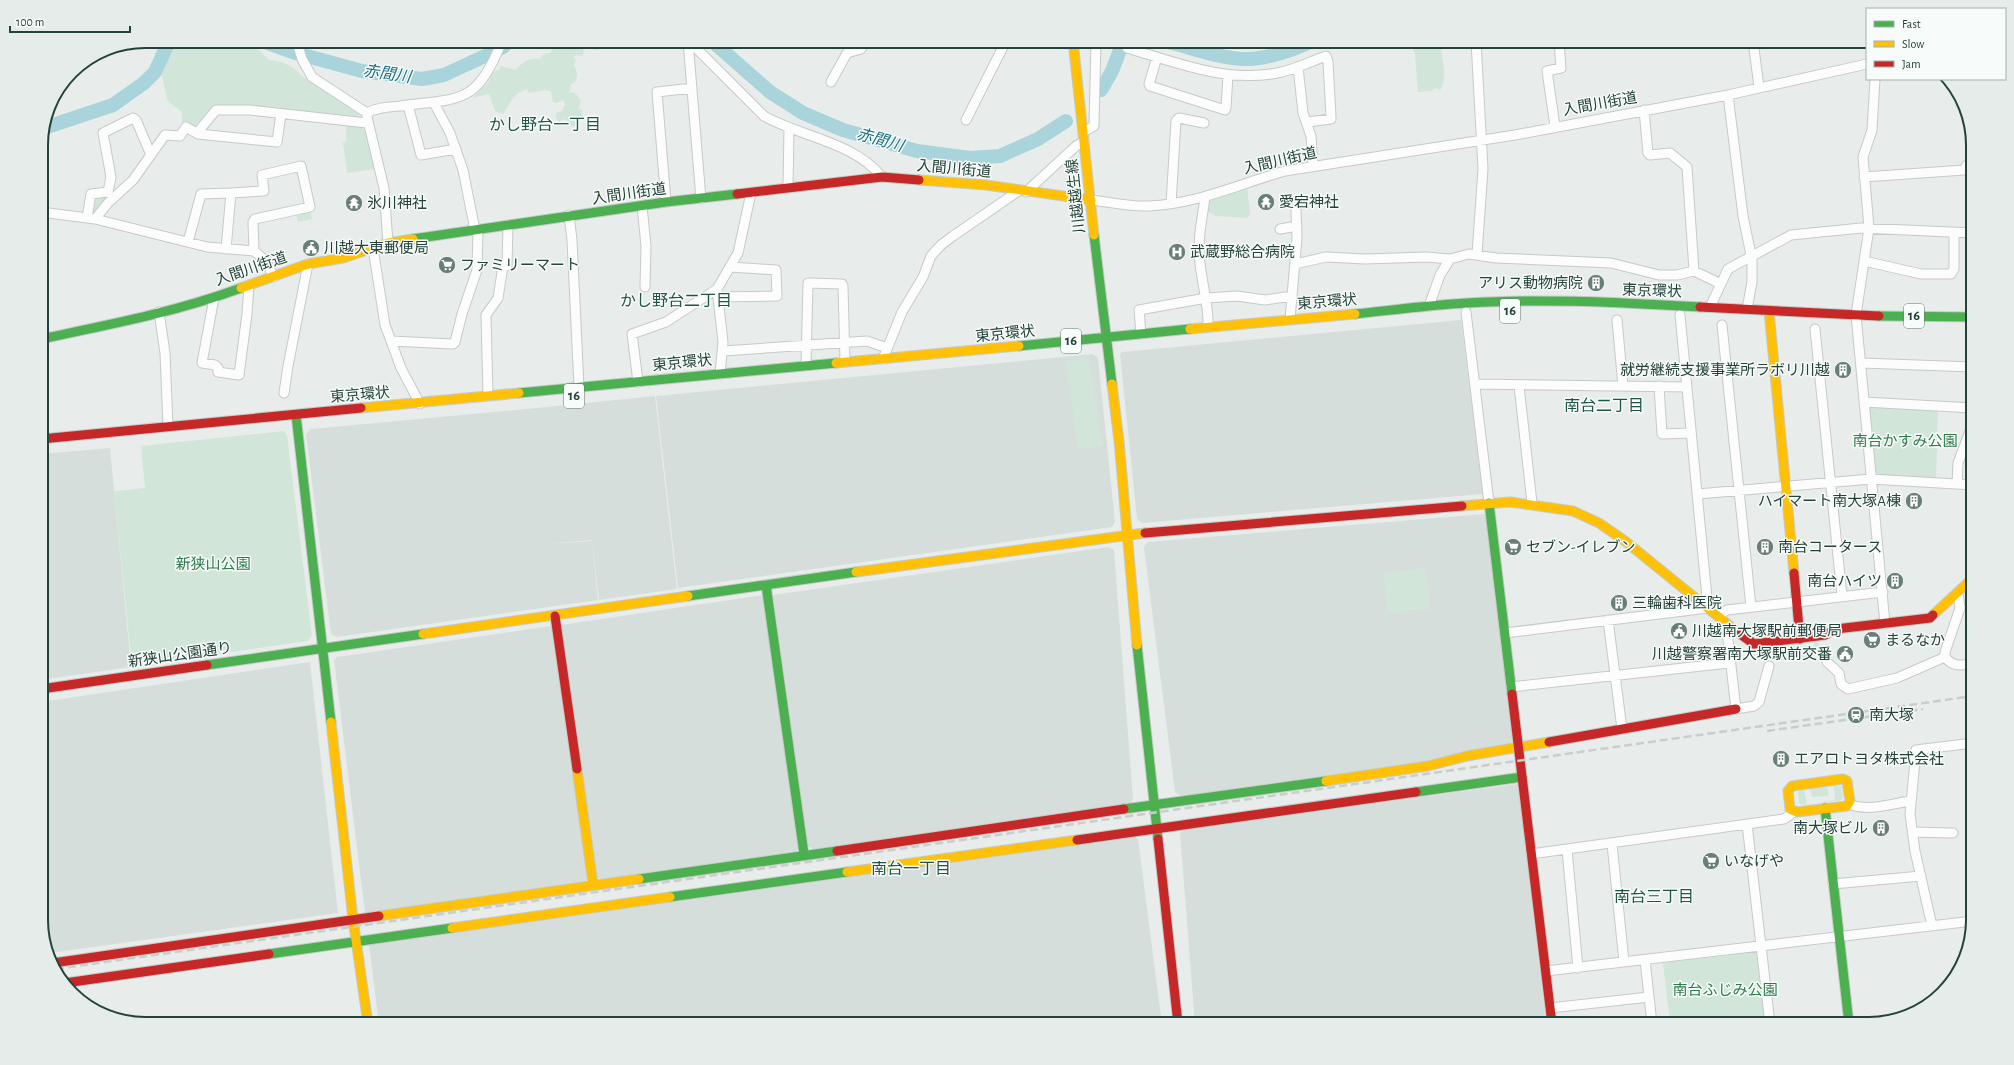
<svg xmlns="http://www.w3.org/2000/svg" width="2014" height="1065" viewBox="0 0 2014 1065" font-family="'Alegreya Sans','Noto Sans JP',sans-serif">
<style>
.built{fill:#d6dedb}
.green{fill:#d1e6d8}
.lines{fill:none;stroke-linecap:round;stroke-linejoin:round}
.river{stroke:#a9d4db;stroke-width:14}
.street-casing{stroke:#c5cac8;stroke-width:11}
.fast-casing{stroke:#c3cbc8;stroke-width:11}
.slow-casing{stroke:#c3cbc8;stroke-width:11}
.jam-casing{stroke:#c3cbc8;stroke-width:11}
.street{stroke:#fcfcfc;stroke-width:9}
.fast{stroke:#4caf50;stroke-width:9}
.slow{stroke:#ffc107;stroke-width:9}
.jam{stroke:#c62828;stroke-width:9}
.rail{stroke:#c9cdcc;stroke-width:2.5;stroke-dasharray:8 4;stroke-linecap:butt}
.labels{text-anchor:middle;dominant-baseline:central;stroke-width:3;stroke-linejoin:round;paint-order:stroke}
.shield{fill:#f7fbf9;stroke:#637a73;stroke-width:1}
.shield-label{font-size:14px;font-weight:bold;fill:#24423a}
.street-label{font-size:15px;fill:#24423a;stroke:#f7fbf9}
.poi-label{font-size:15px;fill:#24423a;stroke:#f7fbf9;text-anchor:start}
.park-label{font-size:15px;fill:#2d7a4b;stroke:#f7fbf9}
.water-label{font-size:16px;font-style:italic;fill:#1c6f80;stroke:#f7fbf9}
.neighbourhood-label{font-size:16px;fill:#1f5548;stroke:#f7fbf9}
.rim{fill:none;stroke:#24423a;stroke-width:2}
</style>
<rect width="100%" height="100%" fill="#e8edeb"/>
<path class="built" d="M1461 320 1483 494 1142 523 1137 519 1120 354 1122 352Z
M1093 354 1098 358 1115 522 1112 527 678 588 656 396Z
M655 396 677 589 599 600 592 540 549 544 537 408Z
M537 408 549 544 592 541 598 600 337 637 331 634 306 434 311 429Z
M110 448 131 667 41 680V454Z
M1485 514 1513 741 1510 744 1436 760 1181 796 1175 792 1144 547 1148 542Z
M1108 547 1114 550 1133 799 1131 803 813 849 808 846 773 595Z
M763 595 798 848 796 852 600 879 597 877 561 625Z
M551 626 588 877 586 881 365 913 334 660 337 657Z
M310 662 338 913 50 953 41 927V702Z
M1518 784 1546 1024H1195L1180 833 1183 829Z
M1135 837 1138 839 1162 1024H379L369 945Z"/>
<path class="green" d="M171 41H250L269 60C283 61 293 66 302 76L358 112 360 118 212 107C204 114 200 123 191 129L182 126V112L171 104 167 99 160 66 164 53Z
M565 41H599L598 50 586 48 583 49 584 53 582 56 576 55 573 57 576 60 574 66C578 72 578 77 575 82L571 84 569 94 572 92C577 94 579 97 581 102L578 108 582 110C583 118 581 123 573 127L565 119 559 122 556 118V113L562 111 565 104 564 100 557 103 553 102 551 92 546 90 529 93 527 89C511 95 512 102 503 114L495 111 489 94 472 98 488 83 493 72 499 70 501 66 516 70C522 63 529 57 539 59L544 54 550 53 554 47 561 45Z
M1415 41H1440C1441 55 1449 79 1440 90L1436 88 1431 91 1418 92 1415 53 1413 51Z
M346 122 362 125 367 136 376 169 347 173 343 142 355 139 346 141Z
M1247 187 1250 213 1248 218 1216 216 1207 211 1208 200Z
M110 195 95 217 91 211 96 196Z
M310 210 312 219 298 222 296 213Z
M1089 358 1102 446 1078 449 1066 361Z
M1872 406 1938 410 1936 479 1880 476 1876 473 1869 409Z
M284 431 287 435 312 636 308 641 132 666 114 491 145 488 141 446Z
M1426 568 1430 609 1388 614 1383 573Z
M1816 642 1819 645 1820 653 1817 656 1814 643 1783 646V660H1778L1776 647 1777 646Z
M1807 649 1810 651 1809 657 1790 659 1789 653 1791 651Z
M1834 786H1841L1843 796 1842 800 1801 805 1799 803 1798 792 1804 789 1807 804 1835 800Z
M1827 787 1829 796 1812 797 1810 789Z
M1756 952 1765 1024H1670L1663 963Z"/>
<g class="lines">
<path class="river" d="M262 41 292 52 362 71 422 79 444 75 487 55 503 47 508 41
M712 41 770 92 803 113 843 130 917 151 970 158 1000 156 1038 139 1066 121
M1164 41C1190 47 1217 58 1243 59 1264 60 1294 50 1312 41
M1101 90 1112 71 1123 42
M44 128 113 105 144 83 155 72 169 41"/>
<defs>
<path id="street" d="M299 41V49L302 59 312 77 367 113C378 107 389 107 400 106 462 98 476 105 502 41
M688 41 701 199
M689 41 764 116C801 137 854 142 882 177
M1126 41 1127 48C1175 62 1226 83 1277 73 1294 70 1309 62 1326 56L1328 62 1331 117V119L1307 122
M1476 41 1483 169 1477 254
M1753 41 1759 87
M1157 57 1149 84 1150 86 1225 110 1226 108 1228 75
M1298 67 1303 113 1311 136 1313 166
M1875 79 1872 130 1863 157 1869 228 1856 315 1885 624
M831 82 847 53 861 49 865 41
M1728 95 1743 216 1752 260V282L1747 309
M434 103 450 133 463 170 475 230
M408 105 421 155 456 149
M1644 110 1648 153 1650 155 1670 153 1687 167 1694 271
M367 117 384 188 388 243
M966 120 1006 41
M1555 126 1547 71 1561 68 1559 41
M1083 132 1094 126 1096 41
M197 133 216 110H250L367 123
M1864 177 1964 170 1967 165H1973
M788 187 789 128
M1026 192 1076 146 1084 141
M231 193 264 191 262 175 301 166 310 207 255 219 253 222 254 251
M1205 198C1202 220 1197 240 1200 263 1202 285 1209 305 1208 327
M1091 200C1110 202 1130 207 1149 206 1197 204 1239 184 1285 171L1515 135 1728 95 1867 64
M666 202 657 92 692 88
M1171 204 1176 121 1179 118 1204 123
M642 206 646 246 645 287
M41 212 95 219 207 247 254 251 265 260 274 277
M569 215 572 240 579 387
M87 218 91 194 108 192 111 177 103 133 133 118 136 120 151 155
M95 219 108 203 133 180 165 135 180 136 186 127 198 134 277 142 281 114
M1280 229 1297 226
M188 242 201 194 231 193 226 249
M373 248 385 325 401 368 420 404
M1864 261 1921 274H1951L1954 269V233
M1295 264 1326 257 1365 259 1427 257 1450 259
M718 297 777 296 776 270 731 267
M214 298 202 363 215 365 218 368V372L239 375 247 314 249 285
M1429 306 1440 275 1450 259 1469 254 1496 258 1611 263 1659 275H1677L1694 271 1721 284
M1710 307 1728 269 1791 235 1861 228 1973 233
M159 312 165 353 168 426
M1466 312 1489 503
M1290 319 1297 238 1296 209
M1617 320 1623 386
M1722 325 1751 607
M1815 329 1842 596
M1141 334 1139 310 1206 298 1237 296 1265 300 1292 296
M391 341 453 344 455 342 462 314 477 270 478 229
M723 351 867 341 887 348
M883 359 902 312 923 277 931 256 941 245 953 236 1020 190
M1861 363 1973 367
M806 365 808 283 842 284 843 286 845 362
M720 374 723 342 717 289 738 253 751 193
M638 382 632 334 666 322 717 289
M1476 384 1686 387
M1519 386 1532 503
M1659 386 1662 434 1691 433
M284 393 288 366 308 264
M488 395 486 315 498 298 503 266H507L508 225
M1864 402 1973 408
M1957 484 1958 463 1970 431 1972 408
M1698 494 1871 479 1973 485
M1958 593 1960 608 1945 652V657C1952 667 1962 666 1973 663
M1718 616 1727 610 1883 592
M1608 620 1622 729
M1726 623 1736 709 1754 706 1759 702 1769 666
M1505 633 1708 608 1680 315
M1827 662 1839 673 1841 684 1848 689 1897 678 1945 657
M1511 687 1729 663
M1849 804C1867 812 1891 804 1910 801
M1747 824 1770 1024
M1912 832 1953 833
M1612 844 1624 962
M1567 850 1578 968
M1531 854 1784 819 1794 812
M1833 884 1921 876
M1932 926 1915 851 1910 814 1916 750 1973 743
M1645 960 1652 1024
M1546 971 1973 921
M1550 1008 1649 997"/>
<path id="fast" d="M1094 235 1112 384
M413 239 666 202 737 194
M1355 314C1393 310 1430 305 1467 303 1544 298 1623 303 1700 307
M1879 316 1973 317
M41 339C108 325 176 312 241 288
M1019 346 1190 329
M519 393 836 363
M296 415 331 722
M1489 503 1512 694
M766 585 804 854
M688 596 856 572
M1137 645 1158 839
M207 665 423 634
M1416 792 1522 777
M1825 808 1849 1024
M1124 809 1326 781
M639 879 837 851
M670 897 847 872
M269 954 452 928"/>
<path id="slow" d="M1073 41 1094 235
M919 180 986 185 1091 200
M241 288 308 264 343 258 388 243 413 239
M1769 311 1794 573
M1190 329 1355 314
M836 363 1019 346
M1112 384 1119 441 1137 645
M361 408 519 393
M1462 506 1510 502 1573 511 1599 523 1625 541 1736 631
M856 572 1145 533
M1933 615 1973 578
M423 634 688 596
M331 722 353 919 368 1024
M577 769 593 884
M1843 779 1847 781 1850 801 1847 806 1797 812 1790 809 1788 791 1792 786Z
M1326 781 1428 766 1467 756 1549 742
M847 872 1077 840
M379 916 639 879
M452 928 670 897"/>
<path id="jam" d="M737 194 882 177 919 180
M1700 307 1879 316
M41 439 361 408
M1145 533 1462 506
M1794 573 1800 639
M555 616 577 769
M1736 631 1754 644 1825 635 1836 629 1930 618 1933 615
M41 689 207 665
M1512 694 1552 1024
M1549 742 1736 709
M1158 839 1178 1024
M1077 840 1416 792
M837 851 1124 809
M53 963 379 916
M65 983 269 954"/>
</defs>
<use href="#street" class="street-casing"/>
<use href="#fast" class="fast-casing"/>
<use href="#slow" class="slow-casing"/>
<use href="#jam" class="jam-casing"/>
<use href="#street" class="street"/>
<use href="#fast" class="fast"/>
<use href="#slow" class="slow"/>
<use href="#jam" class="jam"/>
<path class="rail" d="M1767 731 1923 709
M56 969 1973 696"/>
</g>
<defs>
<symbol id="temple-disc" viewBox="-11 -11 22 22"><circle r="9.5" fill="#697e78" stroke="#f7fbf9"/><path d="M0-6L5-2H3V0L6.5 2.5H4V6H1.5V3h-3V6H-4V2.5H-6.5L-3 0V-2H-5Z" fill="#fff"/></symbol>
<symbol id="civic-disc" viewBox="-11 -11 22 22"><circle r="9.5" fill="#697e78" stroke="#f7fbf9"/><path d="M-.6-6.5H3V-4.5H.6V-3L4-1V1h2V6H-6V1h2V-1L-.6-3ZM-1.2 2.5V6h2.4V2.5Z" fill="#fff"/></symbol>
<symbol id="hospital-disc" viewBox="-11 -11 22 22"><circle r="9.5" fill="#697e78" stroke="#f7fbf9"/><path d="M-5-5h3v3.5h4V-5h3V5h-3V1.5h-4V5h-3Z" fill="#fff"/></symbol>
<symbol id="supermarket-disc" viewBox="-11 -11 22 22"><circle r="9.5" fill="#697e78" stroke="#f7fbf9"/><path d="M-6-5.5h2.5l.6 2H6L4.5 2H-2.5L-4.4-4H-6ZM-1.5 3.2a1.3 1.3 0 1 0 .1 0ZM3 3.2a1.3 1.3 0 1 0 .1 0Z" fill="#fff"/></symbol>
<symbol id="building-disc" viewBox="-11 -11 22 22"><circle r="9.5" fill="#697e78" stroke="#f7fbf9"/><path d="M-4-6H4V6H1V3H-1V6H-4ZM-2.5-4.3h1.7v1.8h-1.7ZM.8-4.3h1.7v1.8H.8ZM-2.5-1h1.7V.8h-1.7ZM.8-1h1.7V.8H.8Z" fill="#fff"/></symbol>
<symbol id="station-disc" viewBox="-11 -11 22 22"><circle r="9.5" fill="#697e78" stroke="#f7fbf9"/><path d="M-3-6H3Q5-6 5-4V2Q5 4 3 4L4.5 6H3L1.5 4h-3L-3 6H-4.5L-3 4Q-5 4-5 2V-4Q-5-6-3-6ZM-3.5-4v3h7v-3ZM-3.5 1v1.5H-2V1ZM2 1v1.5H3.5V1Z" fill="#fff"/></symbol>
</defs>
<g fill-rule="evenodd">
<use href="#temple-disc" x="1256" y="192" width="20" height="20"/>
<use href="#temple-disc" x="344" y="193" width="20" height="20"/>
<use href="#civic-disc" x="301" y="238" width="20" height="20"/>
<use href="#hospital-disc" x="1167" y="242" width="20" height="20"/>
<use href="#supermarket-disc" x="437" y="255" width="20" height="20"/>
<use href="#building-disc" x="1586" y="273" width="20" height="20"/>
<use href="#building-disc" x="1833" y="360" width="20" height="20"/>
<use href="#building-disc" x="1904" y="491" width="20" height="20"/>
<use href="#supermarket-disc" x="1503" y="537" width="20" height="20"/>
<use href="#building-disc" x="1755" y="537" width="20" height="20"/>
<use href="#building-disc" x="1885" y="571" width="20" height="20"/>
<use href="#building-disc" x="1609" y="593" width="20" height="20"/>
<use href="#civic-disc" x="1669" y="621" width="20" height="20"/>
<use href="#supermarket-disc" x="1862" y="630" width="20" height="20"/>
<use href="#civic-disc" x="1835" y="644" width="20" height="20"/>
<use href="#station-disc" x="1846" y="705" width="20" height="20"/>
<use href="#building-disc" x="1771" y="749" width="20" height="20"/>
<use href="#building-disc" x="1871" y="818" width="20" height="20"/>
<use href="#supermarket-disc" x="1701" y="851" width="20" height="20"/>
</g>
<g class="labels">
<g class="shield">
<rect x="1500" y="299" width="20" height="24" rx="3"/>
<rect x="1904" y="304" width="20" height="24" rx="3"/>
<rect x="1061" y="329" width="20" height="24" rx="3"/>
<rect x="564" y="384" width="20" height="24" rx="3"/>
</g>
<g class="shield-label">
<text x="1510" y="311">16</text>
<text x="1914" y="316">16</text>
<text x="1071" y="341">16</text>
<text x="574" y="396">16</text>
</g>
<g class="street-label">
<text transform="translate(1600 104) rotate(-10)">入間川街道</text>
<text transform="translate(1280 161) rotate(-13)">入間川街道</text>
<text transform="translate(954 169) rotate(5)">入間川街道</text>
<text transform="translate(629 194) rotate(-8)">入間川街道</text>
<text transform="translate(1076 196) rotate(-96)">川越越生線</text>
<text transform="translate(251 269) rotate(-19)">入間川街道</text>
<text transform="translate(1652 291) rotate(2)">東京環状</text>
<text transform="translate(1327 302) rotate(-5)">東京環状</text>
<text transform="translate(1005 334) rotate(-6)">東京環状</text>
<text transform="translate(682 363) rotate(-6)">東京環状</text>
<text transform="translate(360 395) rotate(-5)">東京環状</text>
<text transform="translate(180 655) rotate(-8)">新狭山公園通り</text>
</g>
<g class="poi-label">
<text x="1279" y="202">愛宕神社</text>
<text x="367" y="203">氷川神社</text>
<text x="324" y="248">川越大東郵便局</text>
<text x="1190" y="252">武蔵野総合病院</text>
<text x="460" y="265">ファミリーマート</text>
<text x="1583" y="283" text-anchor="end">アリス動物病院</text>
<text x="1830" y="370" text-anchor="end">就労継続支援事業所ラボリ川越</text>
<text x="1901" y="501" text-anchor="end">ハイマート南大塚A棟</text>
<text x="1526" y="547">セブン-イレブン</text>
<text x="1778" y="547">南台コータース</text>
<text x="1882" y="581" text-anchor="end">南台ハイツ</text>
<text x="1632" y="603">三輪歯科医院</text>
<text x="1692" y="631">川越南大塚駅前郵便局</text>
<text x="1885" y="640">まるなか</text>
<text x="1832" y="654" text-anchor="end">川越警察署南大塚駅前交番</text>
<text x="1869" y="715">南大塚</text>
<text x="1794" y="759">エアロトヨタ株式会社</text>
<text x="1868" y="828" text-anchor="end">南大塚ビル</text>
<text x="1724" y="861">いなげや</text>
</g>
<g class="park-label">
<text x="1905" y="441">南台かすみ公園</text>
<text x="213" y="564">新狭山公園</text>
<text x="1725" y="990">南台ふじみ公園</text>
</g>
<g class="water-label">
<text transform="translate(387 74) rotate(8)">赤間川</text>
<text transform="translate(880 140) rotate(16)">赤間川</text>
</g>
<g class="neighbourhood-label">
<text x="545" y="125">かし野台一丁目</text>
<text x="676" y="301">かし野台二丁目</text>
<text x="1604" y="406">南台二丁目</text>
<text x="911" y="869">南台一丁目</text>
<text x="1654" y="897">南台三丁目</text>
</g>
</g>
<path d="M0 0H2014V1065H0ZM145 48H1869A97 97 0 0 1 1966 145V920A97 97 0 0 1 1869 1017H145A97 97 0 0 1 48 920V145A97 97 0 0 1 145 48Z" fill="#e6ecea" fill-rule="evenodd"/>
<path class="rim" d="M145 48H1869A97 97 0 0 1 1966 145V920A97 97 0 0 1 1869 1017H145A97 97 0 0 1 48 920V145A97 97 0 0 1 145 48Z"/>
<rect x="1866" y="8" width="140" height="72" fill="#f7fbf9" stroke="#a3b1ad"/>
<rect x="1874" y="21" width="20" height="6" fill="#4caf50" stroke="#a3b1ad"/>
<text x="1902" y="28" font-size="12" fill="#24423a">Fast</text>
<rect x="1874" y="41" width="20" height="6" fill="#ffc107" stroke="#a3b1ad"/>
<text x="1902" y="48" font-size="12" fill="#24423a">Slow</text>
<rect x="1874" y="61" width="20" height="6" fill="#c62828" stroke="#a3b1ad"/>
<text x="1902" y="68" font-size="12" fill="#24423a">Jam</text>
<path d="M10 26v6h120v-6" fill="none" stroke="#24423a" stroke-width="2"/>
<text x="16" y="26" font-size="12" fill="#24423a" stroke="#f7fbf9" stroke-width="3" paint-order="stroke">100 m</text>
</svg>
